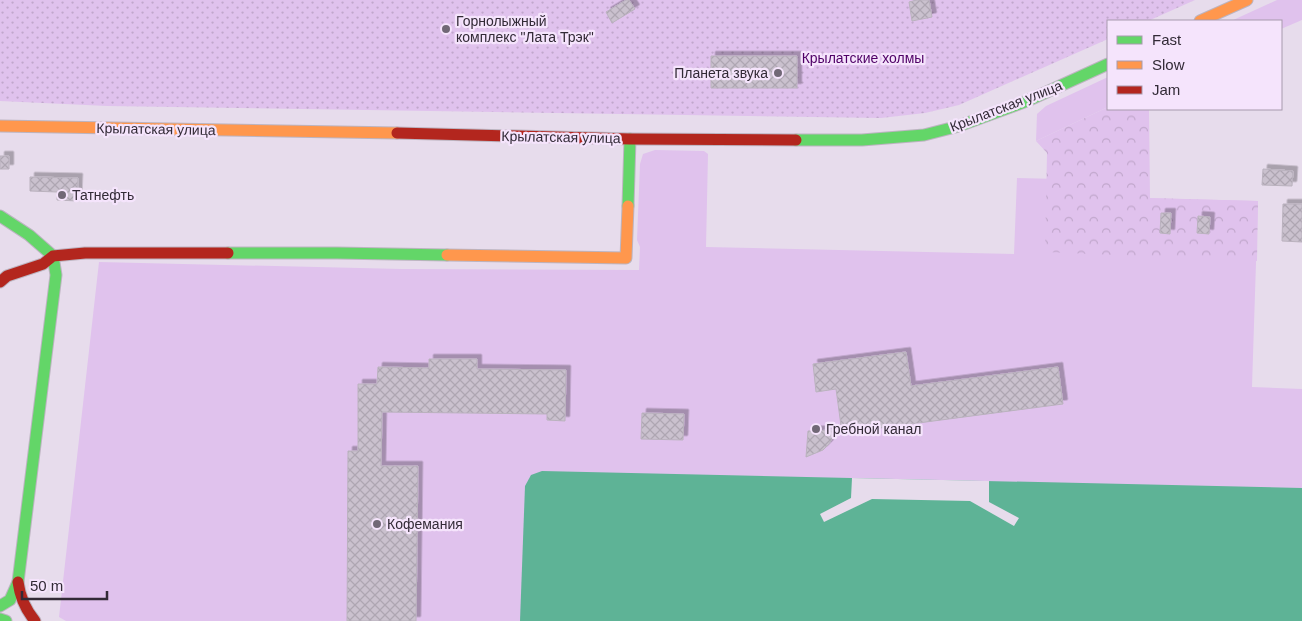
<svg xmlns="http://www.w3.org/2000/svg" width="1302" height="621" viewBox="0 0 1302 621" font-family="Arial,sans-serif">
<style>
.grass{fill:#e0c2ed}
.forest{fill:url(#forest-crowns);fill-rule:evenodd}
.park{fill:url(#park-dots)}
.water{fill:#5eb396}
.pier{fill:#e7dcec}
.building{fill:url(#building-cross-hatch);stroke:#bab2be;filter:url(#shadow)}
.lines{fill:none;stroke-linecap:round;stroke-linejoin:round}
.fast-casing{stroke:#bcb4c0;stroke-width:13}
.slow-casing{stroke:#bcb4c0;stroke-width:13}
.jam-casing{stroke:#bcb4c0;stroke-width:13}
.fast{stroke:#63d668;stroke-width:11}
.slow{stroke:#ff974d;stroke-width:11}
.jam{stroke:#b3261e;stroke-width:11}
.poi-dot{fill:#716876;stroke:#f5e4fc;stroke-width:2}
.labels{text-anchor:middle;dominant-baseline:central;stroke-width:4.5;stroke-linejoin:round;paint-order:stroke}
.poi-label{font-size:14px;fill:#322a36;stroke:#f5e4fc;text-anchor:start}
.park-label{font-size:14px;fill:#4f0066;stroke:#f5e4fc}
.street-label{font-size:14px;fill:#322a36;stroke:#f5e4fc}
</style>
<defs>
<pattern id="forest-crowns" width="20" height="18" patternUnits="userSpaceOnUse" patternTransform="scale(1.25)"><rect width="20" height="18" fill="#e0c2ed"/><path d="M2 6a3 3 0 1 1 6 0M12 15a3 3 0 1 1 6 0" fill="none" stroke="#c1a7cc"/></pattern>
<pattern id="park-dots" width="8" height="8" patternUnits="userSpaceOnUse" patternTransform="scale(1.25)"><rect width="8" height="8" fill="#e0c2ed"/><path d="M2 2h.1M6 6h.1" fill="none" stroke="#c1a7cc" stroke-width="1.8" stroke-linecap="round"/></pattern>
<pattern id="building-cross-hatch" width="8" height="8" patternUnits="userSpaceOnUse" patternTransform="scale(1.25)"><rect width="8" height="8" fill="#cac1ce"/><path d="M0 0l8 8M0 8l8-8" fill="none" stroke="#aea6b2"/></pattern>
<filter id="shadow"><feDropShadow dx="4.5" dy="-4.5" stdDeviation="0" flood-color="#0004"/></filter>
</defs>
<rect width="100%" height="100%" fill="#e7dcec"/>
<path class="grass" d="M1277 0H1302V20L1281 29V21H1231Z
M1108 77V107L1036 141 1037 114 1046 106Z
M655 150 704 151 708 154 706 247 1014 254 1017 178 1102 180V197L1258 201 1252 387 1302 389V621H66L59 617 99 262 402 269 639 270 640 247 637 240 640 164 643 154Z"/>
<path class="forest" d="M1108 107V109H1149L1150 198 1258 201 1257 261 1045 252 1047 153 1036 141ZM1161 213H1170V233H1160ZM1198 216 1210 217 1209 234 1197 233Z"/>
<path class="park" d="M0 0H1195L1148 21H1108V39L959 105 925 113 881 118 107 106 0 101Z"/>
<path class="water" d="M542 471 1302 488V621H520L525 486 531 475Z"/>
<path class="pier" d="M852 478 989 481V502L1019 518 1014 526 970 501 872 499 824 522 820 514 851 498Z"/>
<path class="building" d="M626 0H629L635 9 612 23 606 12Z
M917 0H929L932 17 912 21 909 2Z
M711 56H797V88H711Z
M0 156H9V169H0Z
M1263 169 1293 171 1292 186 1262 185Z
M30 177 78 178 77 201 57 200V192L30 191Z
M1283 204H1302V242L1282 241Z
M1161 213H1171L1170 234 1160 233Z
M1198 216 1210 217 1209 234 1197 233Z
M906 352 911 386 1058 367 1063 404 842 433 836 389 816 392 813 364Z
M429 359H477V369L566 370 565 421 547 420V414L382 412 381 466H418L416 621H347L348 451H358V384H377L378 367 429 368Z
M642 413 684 414 683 440 641 439Z
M837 430 829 444 823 450 806 457 808 431Z"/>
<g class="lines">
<defs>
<path id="fast" d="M796 140H862L924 135 959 126 1027 101 1108 64
M628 206 630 139
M0 216 29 235 53 256 56 275 18 582 10 600 0 606
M228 253H337L447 255
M0 619 6 621"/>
<path id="slow" d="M1200 21 1247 0
M0 126 397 133
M447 255 626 258 628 206"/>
<path id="jam" d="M397 133 630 139 796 140
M0 282 7 276 43 264 53 256 85 253H228
M18 582C20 597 25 609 35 621"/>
</defs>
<use href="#fast" class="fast-casing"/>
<use href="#slow" class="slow-casing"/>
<use href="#jam" class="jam-casing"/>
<use href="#fast" class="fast"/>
<use href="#slow" class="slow"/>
<use href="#jam" class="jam"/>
</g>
<g class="poi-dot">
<circle cx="446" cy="29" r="5"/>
<circle cx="778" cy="73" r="5"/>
<circle cx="62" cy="195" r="5"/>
<circle cx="816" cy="429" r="5"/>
<circle cx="377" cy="524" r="5"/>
</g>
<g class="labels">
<g class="poi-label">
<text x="456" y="21">Горнолыжный<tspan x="456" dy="16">комплекс "Лата Трэк"</tspan></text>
<text x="768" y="73" text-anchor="end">Планета звука</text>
<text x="72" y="195">Татнефть</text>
<text x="826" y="429">Гребной канал</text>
<text x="387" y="524">Кофемания</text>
</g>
<g class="park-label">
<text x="863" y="58">Крылатские холмы</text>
</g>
<g class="street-label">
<text transform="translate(1006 106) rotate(-21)">Крылатская улица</text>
<text transform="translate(156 129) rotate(1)">Крылатская улица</text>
<text transform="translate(561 137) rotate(1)">Крылатская улица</text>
</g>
</g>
<rect x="1107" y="20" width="175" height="90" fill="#f5e4fc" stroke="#a79aad"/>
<rect x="1117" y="36" width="25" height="8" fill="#63d668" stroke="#a79aad"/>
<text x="1152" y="45" font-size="15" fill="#322a36">Fast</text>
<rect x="1117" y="61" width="25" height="8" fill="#ff974d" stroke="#a79aad"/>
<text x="1152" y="70" font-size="15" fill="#322a36">Slow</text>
<rect x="1117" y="86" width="25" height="8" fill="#b3261e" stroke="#a79aad"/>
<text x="1152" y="95" font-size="15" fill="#322a36">Jam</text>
<path d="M22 591v8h85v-8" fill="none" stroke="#322a36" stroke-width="2.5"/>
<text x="30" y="591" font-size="15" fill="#322a36" stroke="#f5e4fc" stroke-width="4" paint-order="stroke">50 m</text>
</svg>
